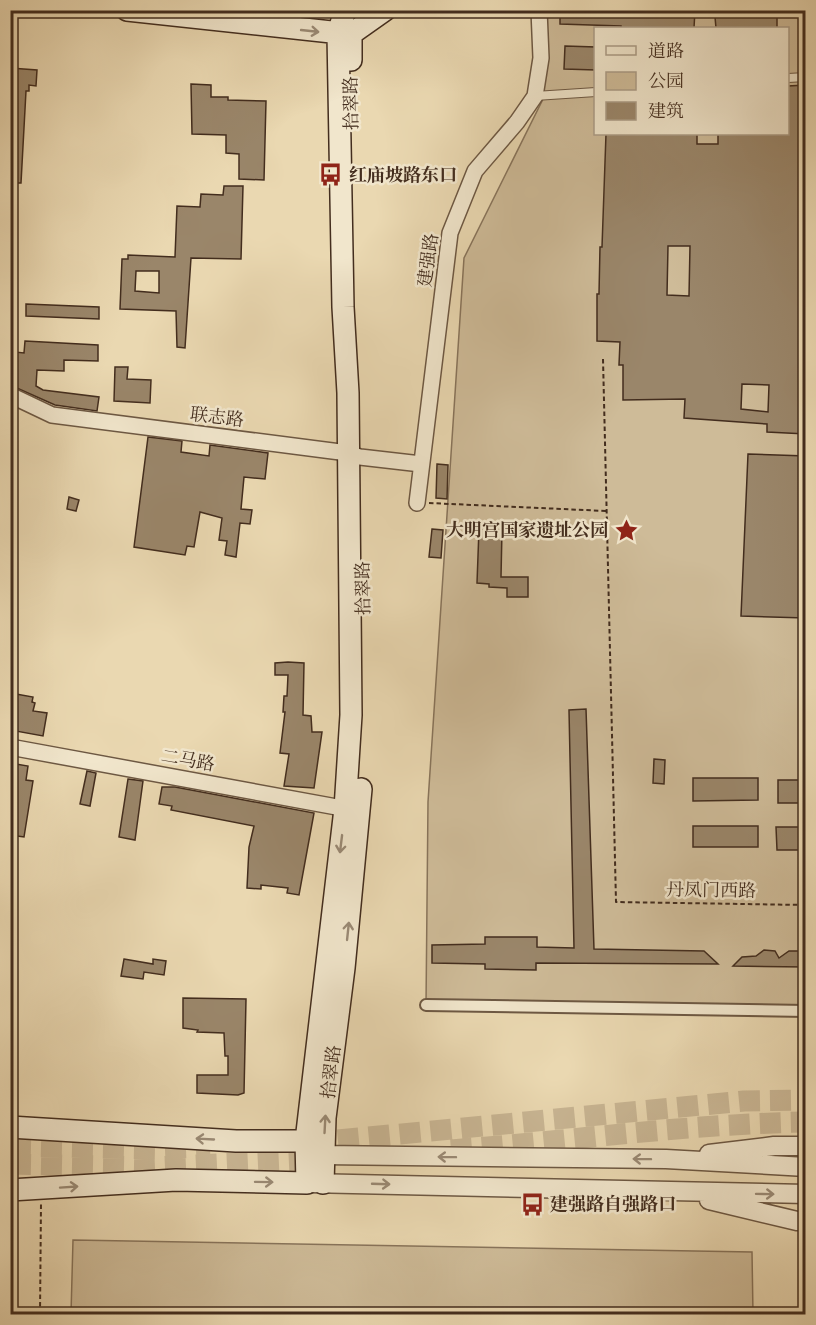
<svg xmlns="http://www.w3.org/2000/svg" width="816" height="1325" viewBox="0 0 816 1325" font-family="'IM FELL Great Primer','Noto Serif SC',serif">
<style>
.green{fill:#cebb98;stroke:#88745b;stroke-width:1.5;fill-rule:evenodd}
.building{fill:#9a866a;stroke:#432d1e;stroke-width:1.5;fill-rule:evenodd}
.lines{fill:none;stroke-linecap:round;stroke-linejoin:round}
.secondary-tunnel{stroke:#c9b694;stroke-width:21;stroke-dasharray:21 10;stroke-linecap:butt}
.service-casing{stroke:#6d5843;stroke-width:10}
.pedestrian-casing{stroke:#6d5843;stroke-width:14}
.minor-casing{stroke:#6d5843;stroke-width:18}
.tertiary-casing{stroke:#6d5843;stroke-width:21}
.secondary-casing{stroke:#432d1e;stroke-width:24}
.path{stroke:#432d1e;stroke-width:2;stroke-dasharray:4.5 3;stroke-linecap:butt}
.service{stroke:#f1e6cc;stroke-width:8}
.pedestrian{stroke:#f1e6cc;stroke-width:10}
.minor{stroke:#f1e6cc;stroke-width:15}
.tertiary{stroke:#f1e6cc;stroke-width:18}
.secondary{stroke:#f1e6cc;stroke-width:21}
.oneway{stroke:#9a8a75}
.labels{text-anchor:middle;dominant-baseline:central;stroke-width:5;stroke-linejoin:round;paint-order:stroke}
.street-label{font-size:18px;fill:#432d1e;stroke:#f1e6cc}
.poi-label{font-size:18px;font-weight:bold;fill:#432d1e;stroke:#f1e6cc;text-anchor:start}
</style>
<rect width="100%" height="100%" fill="#ead8b1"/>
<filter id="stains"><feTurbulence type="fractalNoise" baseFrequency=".00333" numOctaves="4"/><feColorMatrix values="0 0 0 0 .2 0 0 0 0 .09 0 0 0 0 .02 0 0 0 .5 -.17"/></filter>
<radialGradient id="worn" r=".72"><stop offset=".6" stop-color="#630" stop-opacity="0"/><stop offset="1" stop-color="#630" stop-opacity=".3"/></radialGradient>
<path class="green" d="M541 11H805V1012L426 1005 428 802 464 258 544 97ZM596 28H788V134H596Z
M73 1240 752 1252 753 1314H71Z"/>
<path class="building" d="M560 10H695L694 28H621V26L560 24Z
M777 10V28H716L715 17H718V12Z
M565 46 596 47V70L564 69Z
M10 68 37 70 36 86 29 85V91H26L21 183H10Z
M191 84 211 85V97H228V100L266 101 264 180 239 179V154L226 153V135L192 134Z
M806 85V434L767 432V424L684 418 685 399 623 400V365H619L620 342 597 341V294H599L600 247H602L606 134H697V144H718V134H788V86ZM668 246H690L689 296 667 295ZM742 384 769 385 768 412 741 409Z
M224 186H243L241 259 191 258 185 348 177 347 176 311 120 309 122 259H128V255L175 257 177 206 200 207 201 194 223 195ZM136 271H159V293L135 291Z
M26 304 99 307V319L26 316Z
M25 341 98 345V361L64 360V371L37 370 36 386 43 390 99 397 97 411 55 405 10 385 11 374H14L15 352 24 353Z
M115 367H128L127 379 151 380 150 403 114 401Z
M148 437 182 441 181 452 209 456 210 445 268 453 265 479 244 477 241 509 252 510 250 524 240 523 236 557 225 555 227 541 219 540 222 518 200 512 194 547 187 546 185 555 134 547Z
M748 454 806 456V618L741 616Z
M437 464 448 465 447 499 436 498Z
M69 497 79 500 76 511 67 509Z
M432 529 443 530 441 558 429 557Z
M479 529 502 530 501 577H528V597H507V588L489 587V584L477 583Z
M288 662 304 663 303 715 311 716 312 732H322L314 788 284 786 289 754 280 753 285 712H283L284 696H287L288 675H275V663Z
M16 694 33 697 32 702 35 703 33 711 47 713 43 736 10 730 14 695Z
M586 709 594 949 704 951 718 964 536 963V970L485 969V964L432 963V945L485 944V937H537V947L574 948 569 710Z
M654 759 665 760 664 784 653 783Z
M10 763 28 766 26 780 33 781 24 837 10 835Z
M87 771 96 773 90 806 80 804Z
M693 778H758V800L693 801Z
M128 779 143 781 135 840 119 837Z
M778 780H806V803H778Z
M162 787H175L314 813 299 895 287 893 288 888 261 885V889L247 888 249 847 254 826 171 810 172 806 159 804Z
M693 826H758V847H693Z
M776 827H806V850H777Z
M764 950 775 951 779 958 789 951H806V967L733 966 742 957 756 956Z
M124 959 153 964V959L166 961 164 975 144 972 143 979 121 976Z
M183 998 246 999 244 1093 238 1095 197 1093V1075H228V1056H225L224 1033 197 1032 198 1030 183 1028Z"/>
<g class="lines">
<path class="secondary-tunnel" d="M307 1143 744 1101 806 1100
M10 1146 155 1149 210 1147
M451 1150C569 1141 687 1124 806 1122
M10 1164 154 1167 325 1159"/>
<defs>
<path id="service" d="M788 78 806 77
M535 96 596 92"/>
<path id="pedestrian" d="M426 1005 806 1011"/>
<path id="minor" d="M10 395 52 415 348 453 360 457 421 464
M417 503 450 233 475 171 517 122 535 96 541 58 539 10
M10 747 353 810"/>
<path id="tertiary" d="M314 1148 323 1155 666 1159 806 1167
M709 1154 774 1146H806
M308 1183 806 1194
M709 1200 797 1221H806"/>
<path id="secondary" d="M127 10 350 34
M351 60V34L385 10
M10 1127 236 1141H306
M323 1183 325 1118 344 968 361 789
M10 1190 176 1180 307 1183 306 1141 345 809 351 715 348 393 343 307 338 34 345 10"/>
</defs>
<use href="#service" class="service-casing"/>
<use href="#pedestrian" class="pedestrian-casing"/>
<use href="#minor" class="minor-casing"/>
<use href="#tertiary" class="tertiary-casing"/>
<use href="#secondary" class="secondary-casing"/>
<path class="path" d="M603 359 616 902 806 905
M429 503 606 511
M40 1314 41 1203"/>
<use href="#service" class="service"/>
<use href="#pedestrian" class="pedestrian"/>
<use href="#minor" class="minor"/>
<use href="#tertiary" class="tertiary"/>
<use href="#secondary" class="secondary"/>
</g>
<defs><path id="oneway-shaft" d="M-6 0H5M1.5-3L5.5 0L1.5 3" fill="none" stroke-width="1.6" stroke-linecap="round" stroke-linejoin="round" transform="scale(1.5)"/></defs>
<g class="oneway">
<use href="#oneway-shaft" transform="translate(310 31) rotate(6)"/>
<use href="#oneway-shaft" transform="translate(341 844) rotate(97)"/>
<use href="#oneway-shaft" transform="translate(348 931) rotate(-84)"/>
<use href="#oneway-shaft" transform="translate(325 1124) rotate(-87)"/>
<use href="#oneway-shaft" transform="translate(205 1139) rotate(-177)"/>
<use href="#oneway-shaft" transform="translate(447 1157) rotate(-179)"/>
<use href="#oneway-shaft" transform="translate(642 1159) rotate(-179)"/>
<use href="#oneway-shaft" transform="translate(264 1182) rotate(1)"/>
<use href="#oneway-shaft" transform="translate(381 1184) rotate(2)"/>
<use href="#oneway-shaft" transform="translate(69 1187) rotate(-4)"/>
<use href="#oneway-shaft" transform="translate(765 1194) rotate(1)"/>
</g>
<defs>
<symbol id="bus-bare" viewBox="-9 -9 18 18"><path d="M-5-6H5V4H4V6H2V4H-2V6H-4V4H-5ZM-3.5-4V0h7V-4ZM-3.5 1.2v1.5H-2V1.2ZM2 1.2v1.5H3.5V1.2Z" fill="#8f2418" stroke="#f1e6cc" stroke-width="2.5" paint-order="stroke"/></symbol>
<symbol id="sight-bare" viewBox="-9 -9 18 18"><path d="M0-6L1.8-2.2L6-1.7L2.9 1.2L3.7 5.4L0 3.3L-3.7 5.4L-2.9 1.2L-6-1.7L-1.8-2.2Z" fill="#8f2418" stroke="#f1e6cc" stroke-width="2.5" paint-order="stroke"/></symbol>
</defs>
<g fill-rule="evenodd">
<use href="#bus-bare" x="314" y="158" width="33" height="33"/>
<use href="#sight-bare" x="610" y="514" width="33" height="33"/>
<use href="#bus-bare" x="516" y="1188" width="33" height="33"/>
</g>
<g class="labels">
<g class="street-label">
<text transform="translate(351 103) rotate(-91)">拾翠路</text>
<text transform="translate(428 260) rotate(-82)">建强路</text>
<text transform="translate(217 417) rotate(7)">联志路</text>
<text transform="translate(363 588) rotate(-91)">拾翠路</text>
<text transform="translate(188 760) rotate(10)">二马路</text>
<text transform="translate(711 890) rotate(1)">丹凤门西路</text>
<text transform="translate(331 1072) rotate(-83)">拾翠路</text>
</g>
<g class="poi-label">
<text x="349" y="175">红庙坡路东口</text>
<text x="608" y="530" text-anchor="end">大明宫国家遗址公园</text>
<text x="550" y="1204">建强路自强路口</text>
</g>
</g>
<rect width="816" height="1325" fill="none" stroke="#ead8b1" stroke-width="36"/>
<rect x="12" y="12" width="792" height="1301" fill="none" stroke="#432d1e" stroke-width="3"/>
<rect x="18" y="18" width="780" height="1289" fill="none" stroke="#432d1e" stroke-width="1.5"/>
<rect x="594" y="27" width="195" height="108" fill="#f1e6cc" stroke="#ab9c86" stroke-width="1.5"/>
<rect x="606" y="46" width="30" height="9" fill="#f1e6cc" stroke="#ab9c86" stroke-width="1.5"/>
<text x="648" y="57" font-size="18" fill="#432d1e">道路</text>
<rect x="606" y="72" width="30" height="18" fill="#cebb98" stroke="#ab9c86" stroke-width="1.5"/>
<text x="648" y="87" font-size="18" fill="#432d1e">公园</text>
<rect x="606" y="102" width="30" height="18" fill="#9a866a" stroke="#ab9c86" stroke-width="1.5"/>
<text x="648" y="117" font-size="18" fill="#432d1e">建筑</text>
<rect width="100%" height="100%" filter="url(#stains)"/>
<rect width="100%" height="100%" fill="url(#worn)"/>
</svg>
